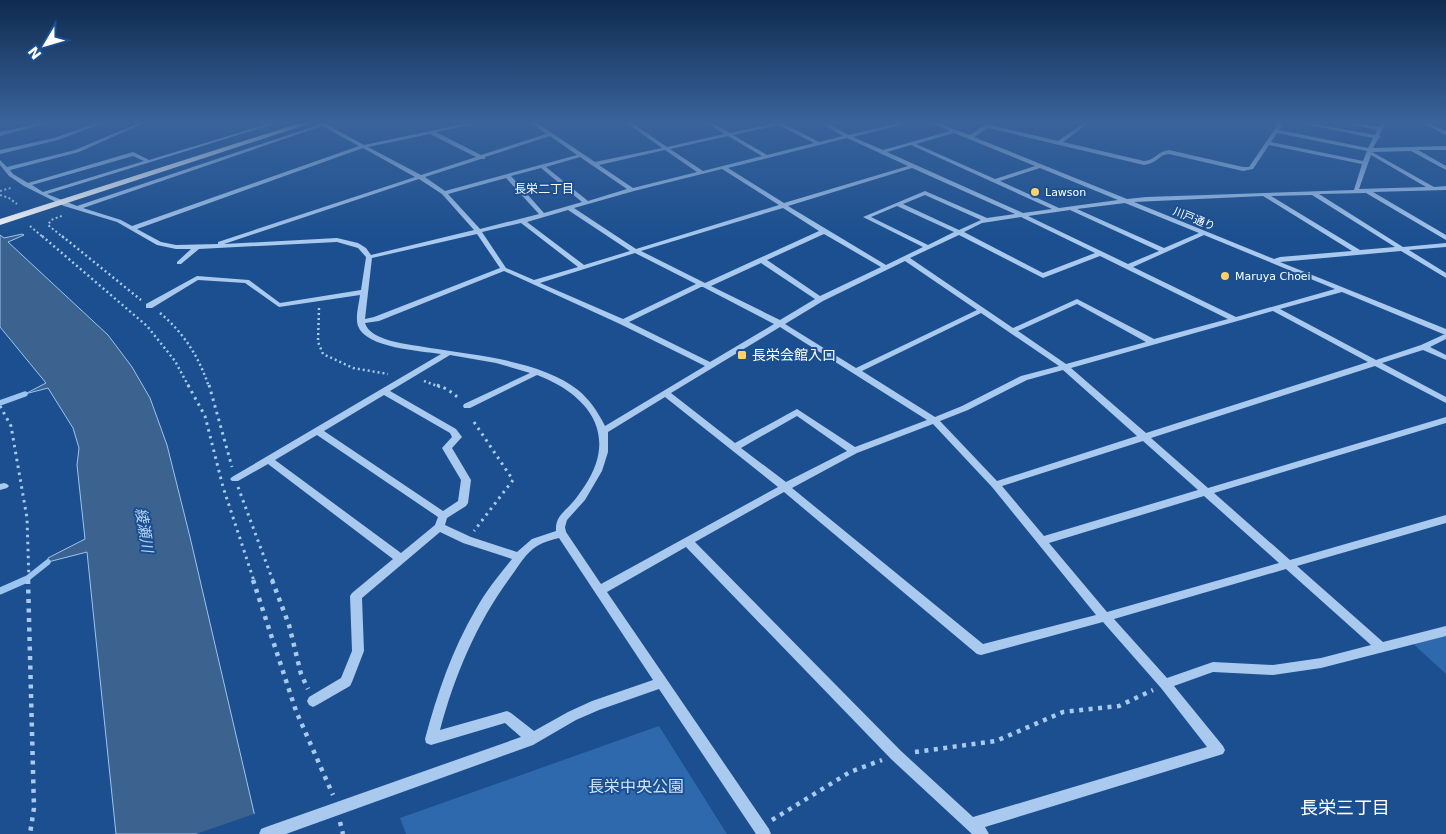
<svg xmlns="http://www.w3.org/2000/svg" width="1446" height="834" viewBox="0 0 1446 834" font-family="'DejaVu Sans','Noto Sans JP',sans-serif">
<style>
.green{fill:#2e69ad}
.water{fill:#3c6290;stroke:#9cc4f0}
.pier{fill:#1b4f8f}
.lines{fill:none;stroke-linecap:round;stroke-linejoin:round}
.stream-far1{stroke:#9cc4f0;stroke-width:5.5}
.stream{stroke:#9cc4f0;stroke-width:7}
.path-far3{stroke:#a9c9ee;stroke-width:2;stroke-dasharray:2 2.5;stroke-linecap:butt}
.path-far2{stroke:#a9c9ee;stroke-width:2.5;stroke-dasharray:2 3;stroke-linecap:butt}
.path-far1{stroke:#a9c9ee;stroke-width:3;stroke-dasharray:2.5 4.5;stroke-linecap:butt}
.path{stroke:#a9c9ee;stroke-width:4.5;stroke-dasharray:4 5.5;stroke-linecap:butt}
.minor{fill:#a9c9ee;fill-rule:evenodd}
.highway{fill:#fff;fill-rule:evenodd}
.poi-dot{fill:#ffd166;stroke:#1b4f8f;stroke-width:2}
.labels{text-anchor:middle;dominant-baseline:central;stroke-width:4;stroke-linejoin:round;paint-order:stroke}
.far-poi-label{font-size:11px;fill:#fff;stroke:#1b4f8f;text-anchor:start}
.far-street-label{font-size:11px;fill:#fff;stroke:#1b4f8f}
.far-neighbourhood-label{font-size:12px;fill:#fff;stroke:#1b4f8f}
.poi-label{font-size:14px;fill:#fff;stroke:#1b4f8f;text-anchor:start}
.water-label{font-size:15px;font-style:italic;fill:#b5d3f5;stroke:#1b4f8f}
.near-park-label{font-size:16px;fill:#cfe3fa;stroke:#1b4f8f}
.near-neighbourhood-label{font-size:18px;fill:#fff;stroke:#1b4f8f}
</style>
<rect width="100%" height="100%" fill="#1b4f8f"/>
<path class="green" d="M1446 631V674L1409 640Z
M659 726 727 834H406L400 818Z"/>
<path class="water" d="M22 234 24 235 8 242 108 335 132 367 150 398 167 445 190 537 259 834H116L87 552 48 562V558L85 539 77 465 79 448 73 428 48 388 25 394 46 383 0 327V235L4 238Z"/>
<path class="pier" d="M257 813 261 834H196Z"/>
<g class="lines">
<path class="stream-far1" d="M0 403 25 394
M24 581 48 562"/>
<path class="stream" d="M0 591 25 580"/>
<path class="path-far3" d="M0 191 11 188
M0 195 9 198 17 204
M30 226 44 238
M64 238 48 225 51 220 64 215"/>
<path class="path-far2" d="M42 236 147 326 175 361 189 387
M62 236 141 300
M319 308 318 342 323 354 353 368 388 374
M160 313C184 333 199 357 209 387
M424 381 440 387"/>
<path class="path-far1" d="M188 385 205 416 223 487 254 581
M209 385 232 467
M437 385 447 389 460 399
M0 406 11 426 27 518 29 581
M474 422 513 480 474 531
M238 487 273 581"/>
<path class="path" d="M28 580 34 808 30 834
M253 580 296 711 333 795
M272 580 289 625 301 674 308 689
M915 752 996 741 1063 712 1119 706 1153 690
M772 820 850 772 882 760
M340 822 343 834"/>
<path class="minor" d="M41 123H47L0 136V132Z
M97 123H103L58 140 0 154V150L54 138Z
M139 123H144L79 152 10 170 13 174 28 183 133 152 149 160 271 123H277L47 194 77 206 312 127 318 124 317 123H324L364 145 468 123H475V124L436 132 481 155 546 134 532 123H537L595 162 662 148 627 123H632L667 147 724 134 708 123H713L730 133 775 123H783L819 142 843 136 821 123H826L849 135 898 123H904V124L853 137 883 150 950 131 933 124V123H938L970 135 988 123H993L991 125 1058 141 1084 123H1089L1063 142 1144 161C1156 160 1156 152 1169 150L1243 167H1249L1279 123H1283L1279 130 1368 148 1373 138 1300 123H1308L1375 135 1377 130 1346 123H1354L1379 127 1381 123H1385L1379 136 1381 137 1378 139 1373 148 1446 146V150H1418L1446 166V170L1411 151 1372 152 1434 187 1446 186V190L1373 192 1446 235V240L1366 193 1319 194 1403 247 1446 243V247L1409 250 1446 273V278L1401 251 1280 262 1446 329V339L1430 347 1446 355V360L1423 350 1382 363 1446 397V403L1375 366 1151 438 1208 488 1446 417V423L1214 493 1290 560 1446 515V523L1297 566 1383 642 1446 626V636L1321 668 1273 675 1213 672 1174 686 1223 746 1225 750 1223 754 985 827 989 834H972L891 759 686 547 607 592 769 829 771 834H756L659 689 599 710 576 720 533 745 286 834H259L261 829 266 827 521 737 505 723 431 745 426 743 425 739C437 694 452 650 476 609 486 591 499 575 512 559L463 543 440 532 362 598 364 651 352 682 350 686 317 705 313 707 309 705 307 701 309 697 341 678 352 651 350 596 352 593 393 559 268 464 238 481H232L230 479 232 477 441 354C421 351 366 348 358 326 355 317 359 304 360 295L279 307 245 283 198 280 152 308H146V304L197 276 249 280 280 303 361 290 366 257 358 248 337 242 199 249 181 264H177V262L191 249H176L157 245 117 222 64 206 24 186 9 176 0 165V160L7 167 75 150ZM779 125 814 143 767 155 733 135ZM322 126 359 146 132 226 121 220 83 208ZM988 128 1144 165C1158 163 1158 155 1169 154L1243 171 1253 169 1269 145 1362 164 1354 190 1146 197 1127 199 974 137ZM954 133 1035 166 995 179 916 144ZM1277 133 1367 151 1363 161 1271 142ZM430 134 476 157 421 175 368 147ZM550 136 577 155 445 191 425 177 481 159H485V157ZM728 136 762 156 703 171 670 149ZM847 138 908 166 784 203 728 168ZM911 145 1052 209 1023 213 887 152ZM363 148 415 177 218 242V244L176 245 161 242 137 229ZM665 150 697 172 633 188 599 165ZM1371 155 1426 187 1359 189ZM133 156 144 161 43 192 32 185ZM580 157 627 189 588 201 546 167ZM541 168 582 202 544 213 511 176ZM912 168 1015 214 987 218 925 191 863 217 923 247 886 265 788 206ZM1040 168 1118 200 1059 208 1000 181ZM722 169 779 205 636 249 574 208 634 191ZM506 178 539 214 480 229 448 194ZM419 179 442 194 474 230 371 255 366 248 358 243 337 238 224 244ZM925 195 981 220 959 230 903 204ZM1312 195 1395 247 1360 250 1271 196ZM1263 196 1352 251 1280 257 1274 259 1134 202ZM1125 203 1199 233 1164 248 1077 209ZM897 206 954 232 928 245 871 217ZM783 208 819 231 705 283 641 251ZM568 210 630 251 584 265 527 222ZM1070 210 1159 251 1128 264 1028 216ZM1021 217 1095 253 1043 273 964 232 982 223ZM521 223 578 267 534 280 506 268 482 232ZM477 234 500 268 374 317 365 319 372 258ZM824 234 881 267 820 296 767 260ZM959 235 1043 278 1100 256 1228 319 1154 339 1077 299 1013 328 910 258ZM1204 235 1335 289 1236 317 1133 267ZM635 253 696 284 623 319 540 283ZM905 261 977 310 856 368 785 324 823 301ZM761 263 815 299 780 320 711 286ZM504 271 620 324 705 366 605 426C598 412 590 400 578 390 542 361 475 355 430 348 415 345 399 344 385 339 377 336 368 332 365 323L379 321ZM701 287H703L774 324 710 362 629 322ZM1342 292 1443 334H1445L1421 345 1376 360 1280 309ZM1077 304 1146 342 1066 364 1018 331ZM1273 311 1368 362 1146 433 1071 368ZM981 313 1059 366 1021 376 962 406 935 417 862 371ZM780 327 927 420 855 447 797 409 735 443 671 393ZM450 355 496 363 530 373 464 404 463 406 464 408H470L537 375C590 395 619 436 584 487 580 492 577 498 572 503 564 512 555 517 556 531L532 539 517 552 471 537 445 525 447 518 466 506 468 503 471 480 452 448 462 437 456 429 390 391ZM1063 370 1137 436 997 481 940 421 968 410 1027 380ZM384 395 450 433 452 437 442 448 461 480 458 501 443 511 324 431ZM665 397 778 487 601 584 566 532 565 527 567 520 585 500 602 471 608 452V432ZM797 416 847 451 786 482 741 448ZM933 424 992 487 1096 615 983 644 792 488 857 453ZM317 435 438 517 435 525 401 553 275 460ZM1143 441 1198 490 1044 536 1002 486ZM784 492 977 654 981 655 1103 622 1161 688 1207 747 973 817 901 751 695 542ZM1204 496 1279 563 1107 612 1049 543ZM559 538 653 680 592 701 568 712 534 731 511 713 507 711 440 730C455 674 477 622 512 575 520 564 526 553 537 546 544 542 551 540 559 538ZM1286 569 1371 645 1321 658 1273 665 1213 662 1167 678 1114 619Z
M1423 123H1428L1446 131V135Z
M4 483 7 484 9 486 7 488 0 490V484Z"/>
<path class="highway" d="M300 123H311L0 225V219Z"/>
</g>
<linearGradient id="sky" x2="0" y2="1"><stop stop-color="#0f2b4f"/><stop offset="0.51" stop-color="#39639b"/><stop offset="1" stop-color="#39639b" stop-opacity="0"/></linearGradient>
<rect width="1446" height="239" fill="url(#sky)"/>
<g class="poi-dot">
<circle cx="1035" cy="192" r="5"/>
<circle cx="1225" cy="276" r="5"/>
<rect x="737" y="350" width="10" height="10" rx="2.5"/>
</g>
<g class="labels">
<g class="far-poi-label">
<text x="1045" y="192">Lawson</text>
<text x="1235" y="276">Maruya Choei</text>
</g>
<g class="far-street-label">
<text transform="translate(1194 219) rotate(22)">川戸通り</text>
</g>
<g class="far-neighbourhood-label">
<text x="544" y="189">長栄二丁目</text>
</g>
<g class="poi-label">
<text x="752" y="355">長栄会館入口</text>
</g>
<g class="water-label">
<text transform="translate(144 530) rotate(81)">綾瀬川</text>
</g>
<g class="near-park-label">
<text x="636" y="786">長栄中央公園</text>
</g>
<g class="near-neighbourhood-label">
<text x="1345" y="807">長栄三丁目</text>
</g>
</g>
<g transform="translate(45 45) rotate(232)" stroke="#1b4f8f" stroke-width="4" paint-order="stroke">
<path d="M0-4L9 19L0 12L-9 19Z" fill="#ffffff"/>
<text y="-8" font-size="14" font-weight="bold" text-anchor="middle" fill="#ffffff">N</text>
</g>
</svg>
